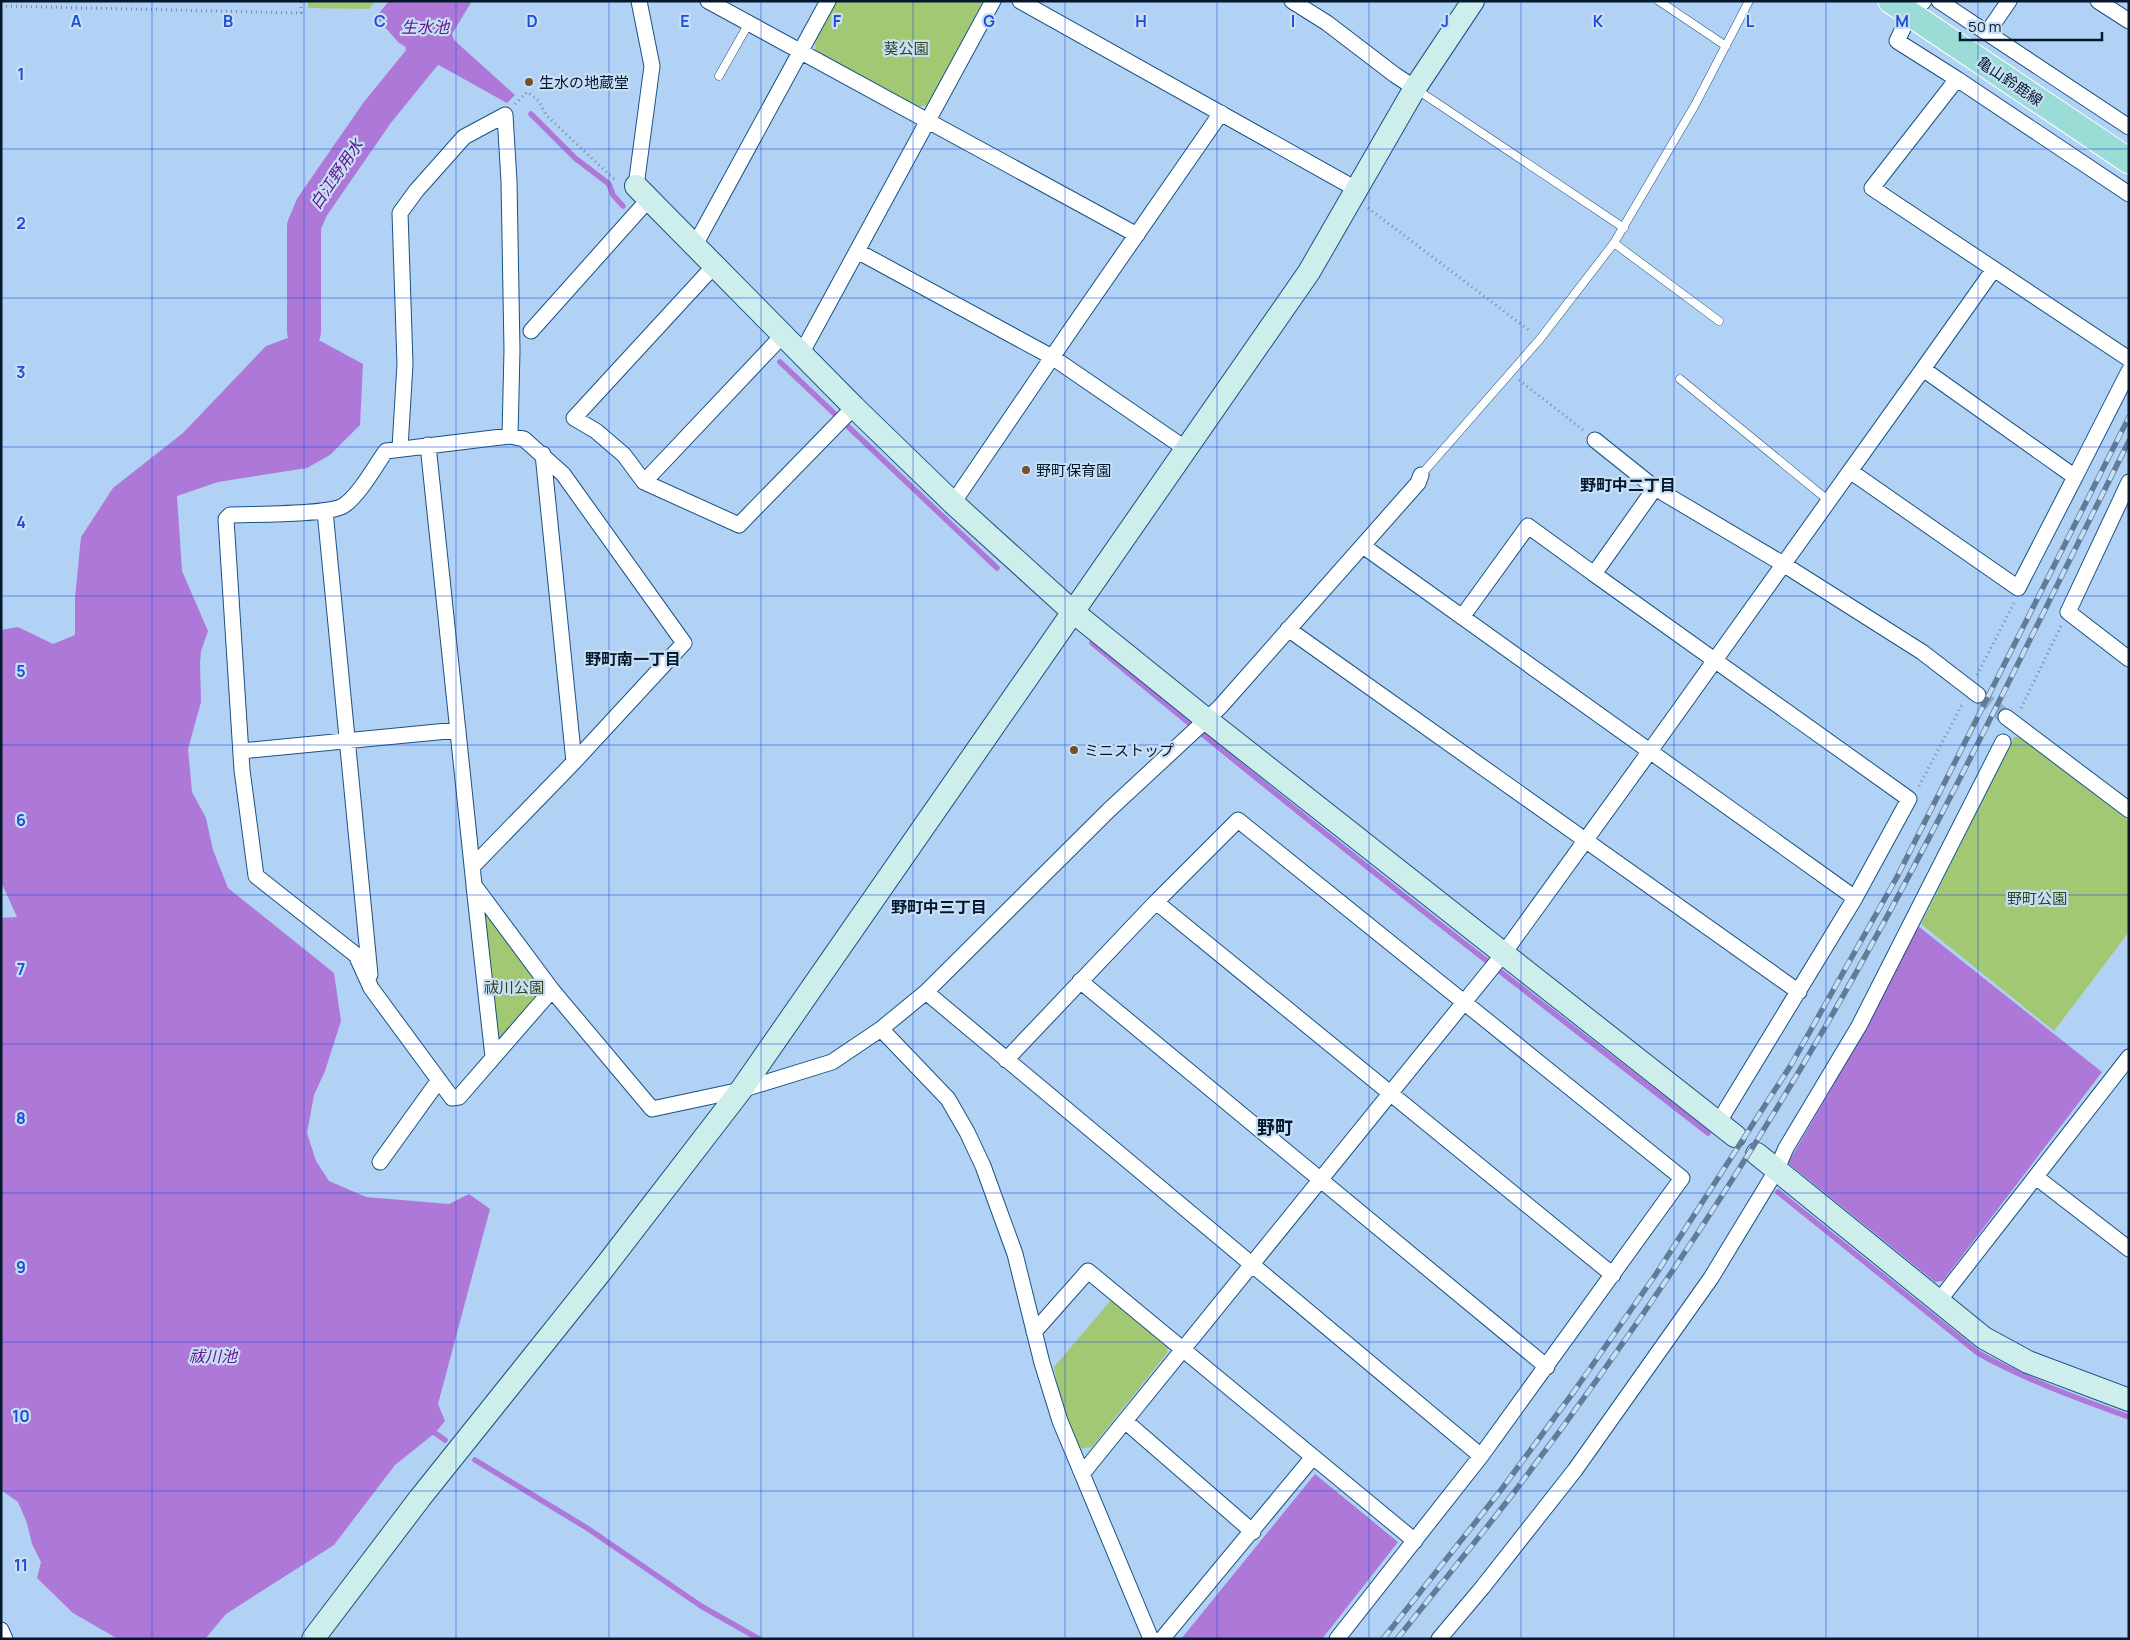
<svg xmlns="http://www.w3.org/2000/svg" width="2130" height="1640" viewBox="0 0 2130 1640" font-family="Manrope,'Noto Sans JP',sans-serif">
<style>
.green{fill:#a2c873}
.water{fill:#ae78d9}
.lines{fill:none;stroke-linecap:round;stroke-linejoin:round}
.stream{stroke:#ae78d9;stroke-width:5.5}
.river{stroke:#ae78d9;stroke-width:34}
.street-tunnel{stroke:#8eadcc;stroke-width:15;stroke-dasharray:15 8;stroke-linecap:butt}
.lane-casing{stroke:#195282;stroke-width:9}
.street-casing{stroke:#195282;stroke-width:17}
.secondary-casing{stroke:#195282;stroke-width:24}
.primary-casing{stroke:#fff;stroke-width:27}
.path{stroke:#718daa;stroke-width:3;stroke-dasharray:1 4;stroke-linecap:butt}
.lane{stroke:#fff;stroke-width:8}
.street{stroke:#fff;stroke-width:15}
.secondary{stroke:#cdeeeb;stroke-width:22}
.primary{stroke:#9bdcd7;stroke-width:25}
.rail-casing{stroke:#617c98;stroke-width:5.5}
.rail{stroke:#c8def5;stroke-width:4;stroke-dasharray:11;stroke-linecap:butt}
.grid{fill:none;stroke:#1d4ed8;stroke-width:1;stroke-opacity:0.55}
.poi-dot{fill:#735129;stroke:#c8def5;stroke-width:2}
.labels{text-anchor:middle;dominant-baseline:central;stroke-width:4.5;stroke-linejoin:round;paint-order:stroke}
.park-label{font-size:15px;fill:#324519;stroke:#c8def5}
.street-label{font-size:15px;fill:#03182c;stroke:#c8def5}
.poi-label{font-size:15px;fill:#03182c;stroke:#c8def5;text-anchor:start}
.water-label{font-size:16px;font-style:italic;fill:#62188d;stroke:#c8def5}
.neighbourhood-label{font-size:16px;font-weight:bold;fill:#03182c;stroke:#c8def5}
.quarter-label{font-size:18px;font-weight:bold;fill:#03182c;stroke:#c8def5}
.grid-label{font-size:16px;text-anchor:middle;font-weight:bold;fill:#1d4ed8;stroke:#c8def5;stroke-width:4.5;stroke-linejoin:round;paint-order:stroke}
</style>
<rect width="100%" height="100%" fill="#b1d2f4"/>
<path class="green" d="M308 1H376L369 9 308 8Z
M836 1H983L929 105 917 107 816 52 815 40Z
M2014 737H2020L2129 821V932L2054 1031 1921 924Z
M484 909 539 982 538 993 502 1038 496 1034Z
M1111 1300 1168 1344 1167 1353 1092 1447 1078 1449 1063 1414 1054 1367Z"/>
<path class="water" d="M389 1H472L452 34 454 40 515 95 507 103 399 43 376 17Z
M304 332 363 364 360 425 330 455 307 468 218 482 177 496 182 571 208 631 201 651 200 663 201 702 188 749 192 792 206 818 213 850 228 888 334 973 341 1021 325 1071 314 1095 307 1133 316 1161 329 1181 366 1197 449 1204 469 1194 490 1209 438 1404 445 1421 435 1433 395 1465 334 1545 226 1614 205 1639H118L73 1613 37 1578 41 1562 32 1544 27 1523 18 1502 1 1490V918L17 917 1 882V630L18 627 53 644 75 635V598L81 537 113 488 183 433 266 346Z
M1918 926 2102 1072 1943 1281 1935 1282 1788 1163 1867 1027Z
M1315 1474 1398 1542 1322 1639H1181Z"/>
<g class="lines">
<path class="stream" d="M531 114 575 158 609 184 613 195 623 206
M780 362 997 568
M1092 643C1293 811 1500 972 1708 1133
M1778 1192 1978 1353C2026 1380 2077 1398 2129 1417
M435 1433 445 1440
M475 1460 587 1528 701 1606 759 1639"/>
<path class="river" d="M304 332V226L312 207 377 113 424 55 417 14 427 1"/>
<path class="street-tunnel" d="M1978 695 2006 717"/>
<defs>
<path id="lane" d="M1659 1 1726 46
M719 76 749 23
M1416 89 1624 228
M1614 243 1719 321
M1680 379 1829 501
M1421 475 1540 339 1614 243 1695 105 1749 1"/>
<path id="street" d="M708 1 1137 235
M1020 1 1356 189
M1292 1 1327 23 1395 75 1415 88
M1924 1 1910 14 1897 41 1957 79 2129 194
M1939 1 2129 127
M2098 1 2129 21
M1987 33 2009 1
M1957 79 1872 188 2129 359
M636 186 652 66 639 1
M695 245 828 1
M857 251 1052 357 1186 449
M714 266 574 418 596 431 624 455 644 482 783 335
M531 331 648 200
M801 354 993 1
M1923 369 1994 269
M1595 440 1655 488
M428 445 474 885 552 990 652 1109 741 1090 832 1062 881 1029 926 992 1109 810 1220 707 1418 483 1421 475
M400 448 405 364 400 213 416 191 464 137 505 115 509 181 512 350 510 436
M543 454 574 762
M2075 477 2129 371
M644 482 739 525 854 407
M2129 482 2068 612 2129 659
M953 503 1072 328 1221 113
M325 511 370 975
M1363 546 1855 898 1909 799 1594 574 1655 488 1783 564 1922 652 1978 695
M1462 617 1528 526 1594 574
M1288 629 1799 992
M2006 717 2129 810
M241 751 458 730
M472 867 574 762 684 643 563 474 524 439 510 436 386 451C375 466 359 496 343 506 327 515 252 514 230 515L226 519 242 770 256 876 356 955 371 988 452 1098 459 1097 552 990
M474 886 493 1057
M1156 902 1613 1275
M1080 981 1547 1367
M926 992 1481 1456
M881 1029 948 1099 967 1132 983 1166 1015 1254 1042 1363 1060 1421 1151 1639
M1006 1060 1156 902 1238 820 1682 1178 1481 1456 1337 1639
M1718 1123 1855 898
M380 1162 439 1080
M2036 1177 2129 1249
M1938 1302 2129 1057
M1034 1332 1088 1271 1415 1541
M1125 1421 1253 1532
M1082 1474 1504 953 1650 751 1923 369 2075 477 2018 588 1850 471
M1 1630 5 1639
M1162 1639 1313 1457
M1439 1639 1482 1588 1575 1470 1711 1278 1776 1171 1786 1148 1859 1026 2003 742"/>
<path id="secondary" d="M636 186 854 407 953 503 1072 611 1206 719 1735 1136
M1757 1154 1984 1338 2028 1362 2129 1400
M313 1639 420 1498 600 1273 741 1090 1309 272 1415 88 1473 1"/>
<path id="primary" d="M1891 1 2129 161"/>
</defs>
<use href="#lane" class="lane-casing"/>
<use href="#street" class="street-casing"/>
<use href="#secondary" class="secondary-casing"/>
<use href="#primary" class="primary-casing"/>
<path class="path" d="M1 6 301 13V1
M515 104 527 92 539 101 546 115 616 181
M1368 208 1530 331
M1519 380 1583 430
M1977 675 2014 603
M2021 708 2061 626
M1919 786 1963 703"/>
<use href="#lane" class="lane"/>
<use href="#street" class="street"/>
<use href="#secondary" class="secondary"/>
<use href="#primary" class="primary"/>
<defs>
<path id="rail" d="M1383 1639 1501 1490 1575 1390 1656 1274 1791 1065 1897 877 2129 417
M1397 1639C1435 1591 1474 1544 1512 1495 1616 1358 1713 1216 1801 1068 1922 865 2023 652 2129 441"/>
</defs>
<use href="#rail" class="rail-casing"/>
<use href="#rail" class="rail"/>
</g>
<path class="grid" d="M152 1V1639M304 1V1639M456 1V1639M609 1V1639M761 1V1639M913 1V1639M1065 1V1639M1217 1V1639M1369 1V1639M1521 1V1639M1674 1V1639M1826 1V1639M1978 1V1639M1 149H2129M1 298H2129M1 447H2129M1 596H2129M1 745H2129M1 895H2129M1 1044H2129M1 1193H2129M1 1342H2129M1 1491H2129"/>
<g class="poi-dot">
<circle cx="529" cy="82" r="5"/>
<circle cx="1026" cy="470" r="5"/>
<circle cx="1074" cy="750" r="5"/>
</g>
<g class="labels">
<g class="park-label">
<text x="906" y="48">葵公園</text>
<text x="2037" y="898">野町公園</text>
<text x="514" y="987">祓川公園</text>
</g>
<g class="street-label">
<text transform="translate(2010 81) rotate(34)">亀山鈴鹿線</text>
</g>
<g class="poi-label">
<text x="539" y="82">生水の地蔵堂</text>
<text x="1036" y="470">野町保育園</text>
<text x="1084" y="750">ミニストップ</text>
</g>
<g class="water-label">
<text x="425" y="27">生水池</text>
<text transform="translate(336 174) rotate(-56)">白江野用水</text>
<text x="213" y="1356">祓川池</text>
</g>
<g class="neighbourhood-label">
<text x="1628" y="485">野町中二丁目</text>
<text x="633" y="659">野町南一丁目</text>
<text x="939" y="907">野町中三丁目</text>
</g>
<g class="quarter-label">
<text x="1275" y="1127">野町</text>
</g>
</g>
<g class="grid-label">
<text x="76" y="27">A</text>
<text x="228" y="27">B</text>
<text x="380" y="27">C</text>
<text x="532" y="27">D</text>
<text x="685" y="27">E</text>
<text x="837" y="27">F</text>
<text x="989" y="27">G</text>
<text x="1141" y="27">H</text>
<text x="1293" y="27">I</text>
<text x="1445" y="27">J</text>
<text x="1598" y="27">K</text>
<text x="1750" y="27">L</text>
<text x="1902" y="27">M</text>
<text x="21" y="80">1</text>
<text x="21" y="229">2</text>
<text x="21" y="378">3</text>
<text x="21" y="528">4</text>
<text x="21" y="677">5</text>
<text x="21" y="826">6</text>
<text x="21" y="975">7</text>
<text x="21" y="1124">8</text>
<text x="21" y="1273">9</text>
<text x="21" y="1422">10</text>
<text x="21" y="1571">11</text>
</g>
<rect width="2130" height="1640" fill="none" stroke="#03182c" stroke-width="5"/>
<path d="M1960 32v8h142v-8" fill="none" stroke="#03182c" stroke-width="2.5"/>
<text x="1968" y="32" font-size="15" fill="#03182c" stroke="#c8def5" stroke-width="4" paint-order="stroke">50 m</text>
</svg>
